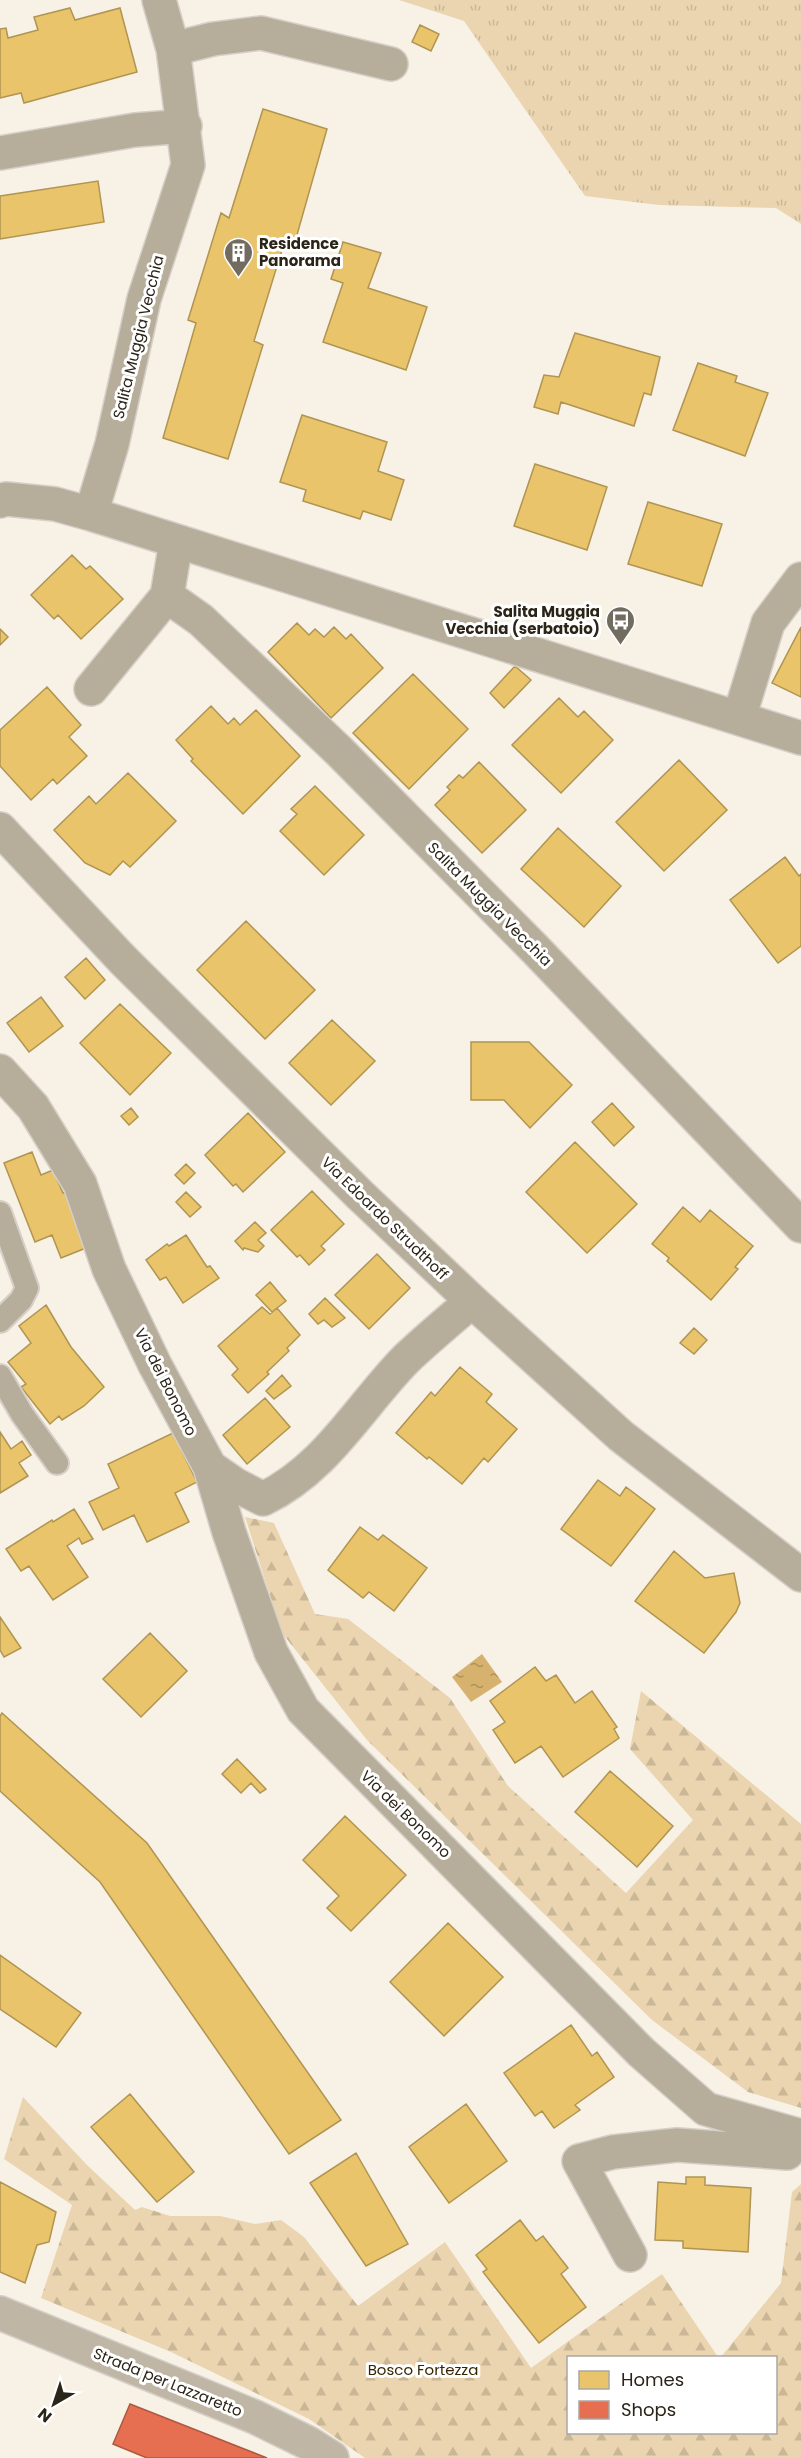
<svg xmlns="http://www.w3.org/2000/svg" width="801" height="2458" viewBox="0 0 801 2458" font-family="Poppins,sans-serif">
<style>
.grass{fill:url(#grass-tufts)}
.forest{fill:url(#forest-firs)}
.water{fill:url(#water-ripples)}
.homes{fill:#e9c46a;stroke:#b09451;stroke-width:1.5}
.shops{fill:#e76f51;stroke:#af5840;stroke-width:1.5}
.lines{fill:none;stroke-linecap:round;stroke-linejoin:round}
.lane-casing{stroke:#d5cfc7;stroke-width:26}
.street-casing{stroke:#d5cfc7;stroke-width:36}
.secondary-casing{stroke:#d5cfc7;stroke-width:36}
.lane{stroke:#b6ad9b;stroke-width:22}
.street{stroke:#b6ad9b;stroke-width:33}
.secondary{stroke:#c0b6a5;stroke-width:33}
.labels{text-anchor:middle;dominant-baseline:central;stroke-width:6;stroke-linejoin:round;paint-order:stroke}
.poi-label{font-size:15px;font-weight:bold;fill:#2b2418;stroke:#fff;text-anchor:start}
.street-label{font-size:15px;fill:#2b2418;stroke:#fff}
.park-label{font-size:15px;fill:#382500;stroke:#fff}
</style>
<defs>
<pattern id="grass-tufts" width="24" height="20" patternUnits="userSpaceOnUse" patternTransform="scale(1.5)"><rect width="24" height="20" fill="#ebd5b0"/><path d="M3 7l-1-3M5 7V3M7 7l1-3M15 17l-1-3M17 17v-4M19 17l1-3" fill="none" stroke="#cab797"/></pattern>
<pattern id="forest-firs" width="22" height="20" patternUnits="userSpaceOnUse" patternTransform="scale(1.5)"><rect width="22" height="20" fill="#ebd5b0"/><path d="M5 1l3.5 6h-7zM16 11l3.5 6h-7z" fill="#cab797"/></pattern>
<pattern id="water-ripples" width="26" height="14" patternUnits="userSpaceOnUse" patternTransform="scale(1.5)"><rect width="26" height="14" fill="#d6b26e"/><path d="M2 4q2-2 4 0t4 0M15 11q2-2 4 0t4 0" fill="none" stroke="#ae9159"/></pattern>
</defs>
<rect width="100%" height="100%" fill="#f7f1e6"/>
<path class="grass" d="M399 0H801V224L776 208 659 205 585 196 464 21Z"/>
<path class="forest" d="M245 1517 274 1523 315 1614 348 1619 450 1698 508 1786 626 1893 693 1820 630 1749 641 1691 801 1824V2108L748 2092 652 2020 367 1740 282 1633Z
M23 2097 87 2165 135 2210 142 2207 170 2216H220L255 2224 281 2220 304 2237 358 2306 445 2242 531 2368 662 2274 718 2357 568 2358V2432H776V2358L721 2357 781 2283 792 2192 801 2184V2458H365L309 2419 171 2352 41 2298 72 2205 4 2159Z"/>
<path class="water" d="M482 1654 502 1682 471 1702 452 1677Z"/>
<path class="homes" d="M70 8 75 20 120 8 137 72 24 103 21 93 0 98V29L6 28 8 38 38 30 34 17Z
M420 25 439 34 431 51 412 42Z
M263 109 327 129 295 242 285 240 254 341 263 345 228 459 163 438 196 323 188 320 221 213 229 218Z
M98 181 104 222 0 239V196Z
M343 242 381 253 368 288 427 307 406 370 323 342 343 283 331 279Z
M575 333 660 357 651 395 644 393 634 426 561 402 558 414 534 407 544 375 559 377Z
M698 363 737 376 735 382 768 393 745 456 673 430Z
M302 415 387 442 378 471 404 480 391 520 363 511 360 519 303 501 306 490 280 482Z
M535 464 607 487 587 550 514 526Z
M648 502 722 524 702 586 628 564Z
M72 555 86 569 90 566 123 599 81 639 58 615 54 619 31 595Z
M297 623 309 635 315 629 324 637 334 627 346 639 351 634 383 668 331 718 268 652Z
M801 627V697L772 683Z
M0 629 8 637 0 645Z
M515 666 531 680 504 708 490 693Z
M413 674 468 729 409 789 353 733Z
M47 687 81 725 69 737 87 756 57 784 53 779 31 800 0 766V730Z
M559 698 578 717 584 711 613 740 561 793 512 745Z
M211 706 228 724 234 718 240 725 256 710 300 756 243 814 191 761 193 759 176 740Z
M679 760 727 810 664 871 616 822Z
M479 762 526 810 482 853 435 805 450 790 447 787 459 775 463 778Z
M128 773 176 821 130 867 123 861 110 875 85 863 54 830 89 796 96 804Z
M315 786 364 835 324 875 280 831 297 814 291 809Z
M558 828 621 886 584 927 521 869Z
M785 857 799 876 801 874V946L778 963 730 900Z
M246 921 315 990 265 1039 197 970Z
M86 958 105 980 85 999 65 977Z
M41 997 63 1026 29 1052 7 1023Z
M120 1004 171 1053 130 1095 80 1043Z
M332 1020 375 1061 331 1105 289 1063Z
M471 1042H529L572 1085 530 1128 504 1100H471Z
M612 1103 634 1127 614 1146 592 1122Z
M131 1108 138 1117 129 1125 121 1116Z
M248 1113 285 1152 243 1192 236 1184 233 1186 205 1155Z
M575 1142 637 1204 587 1253 526 1192Z
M32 1152 41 1175 53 1170 63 1193 70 1191 86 1248 61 1258 52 1235 35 1242 4 1163Z
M186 1164 195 1173 184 1184 175 1175Z
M312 1191 344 1224 321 1246 325 1250 309 1265 300 1255 297 1257 271 1230Z
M186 1192 201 1207 190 1217 176 1202Z
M683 1207 700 1222 710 1210 753 1246 735 1267 738 1269 711 1300 667 1261 669 1258 652 1244Z
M255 1222 266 1233 258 1240 264 1246 258 1252 244 1248 243 1250 235 1241Z
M186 1235 207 1267 210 1266 219 1278 183 1303 166 1277 160 1280 146 1260 167 1244 169 1246Z
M377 1254 410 1288 369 1329 335 1295Z
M270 1282 286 1301 272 1312 256 1295Z
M325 1298 345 1318 332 1327 324 1320 318 1324 309 1314Z
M46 1305 71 1347 104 1387 84 1406 62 1420 59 1416 50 1424 21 1387 26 1384 8 1362 31 1343 19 1326Z
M262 1307 270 1314 277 1308 300 1335 287 1348 289 1351 267 1372 269 1374 248 1393 232 1375 238 1369 218 1346Z
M694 1328 707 1340 694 1354 680 1343Z
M460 1367 492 1394 486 1402 517 1429 488 1462 484 1458 462 1484 429 1457 427 1459 396 1433 431 1392 435 1396Z
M282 1375 291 1386 274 1399 266 1391Z
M265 1398 290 1427 247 1464 223 1435Z
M0 1432 11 1449 22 1441 31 1455 19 1463 28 1476 0 1493Z
M173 1433 197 1482 175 1493 189 1522 147 1542 134 1515 103 1530 89 1502 119 1488 108 1464Z
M598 1480 620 1496 626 1487 655 1509 611 1566 561 1529Z
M74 1509 93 1539 82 1544 79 1538 67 1546 88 1577 53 1600 29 1566 21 1571 6 1549 52 1520 53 1522Z
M360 1527 378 1540 383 1535 427 1568 394 1611 369 1592 363 1598 328 1570Z
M674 1551 705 1578 734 1573 740 1603 736 1612 704 1653 635 1601Z
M0 1617 21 1648 4 1657 0 1650Z
M150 1633 187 1671 141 1717 103 1679Z
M535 1667 546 1681 556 1675 575 1703 592 1691 617 1727 614 1729 619 1738 563 1777 541 1746 515 1763 493 1730 505 1722 490 1701Z
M2 1713 147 1843 341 2120 289 2154 100 1882 0 1791V1716Z
M237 1759 266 1789 260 1793 251 1783 241 1793 222 1774Z
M610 1771 673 1826 637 1867 575 1812Z
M345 1816 406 1875 351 1931 327 1908 339 1896 303 1860Z
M448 1923 503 1977 444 2036 390 1982Z
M0 1955 81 2013 56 2047 0 2009Z
M571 2025 592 2056 597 2052 614 2077 575 2105 580 2110 554 2128 542 2111 535 2116 504 2073Z
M130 2094 194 2172 157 2202 91 2127Z
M466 2104 507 2161 449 2203 409 2147Z
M356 2153 408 2244 366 2266 310 2183Z
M686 2177H705V2185L751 2188 748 2252 683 2248V2241L655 2240 658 2182 686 2184Z
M0 2182 56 2212 49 2242 37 2245 25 2283 0 2272Z
M520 2220 536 2241 543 2236 568 2268 561 2274 586 2307 539 2343 483 2272 487 2269 476 2255Z"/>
<path class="shops" d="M130 2404 267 2458H147L113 2444Z"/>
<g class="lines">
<defs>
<path id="lane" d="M0 1213 27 1288 21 1300 0 1321
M0 1376 22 1414 57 1463"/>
<path id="street" d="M173 49 213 39 261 33 391 64
M0 153 135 130 185 126
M0 501 6 499 55 504 91 514 801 738
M91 514 112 444 144 299 188 165 173 49 159 0
M167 596 201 620 339 751 534 948 801 1226
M91 689 167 596 176 542
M739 718 768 623 801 579
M0 829 123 960 360 1195 472 1301 621 1436 801 1575
M0 1071 33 1107 80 1184 109 1269 155 1365 210 1467 229 1532 271 1652 303 1710 641 2052 706 2109 801 2136 787 2153 677 2145 613 2152 579 2161 630 2255
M210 1467 236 1485 263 1499C326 1469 359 1407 406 1359 427 1339 450 1320 472 1301"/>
<path id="secondary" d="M0 2313 255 2417 308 2443 332 2458"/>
</defs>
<use href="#lane" class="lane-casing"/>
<use href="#street" class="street-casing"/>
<use href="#secondary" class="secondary-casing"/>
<use href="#lane" class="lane"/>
<use href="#street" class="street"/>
<use href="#secondary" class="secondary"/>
</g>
<defs>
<symbol id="building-pin" viewBox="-11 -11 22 30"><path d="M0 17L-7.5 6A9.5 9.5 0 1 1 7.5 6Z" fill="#726c60" stroke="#fff"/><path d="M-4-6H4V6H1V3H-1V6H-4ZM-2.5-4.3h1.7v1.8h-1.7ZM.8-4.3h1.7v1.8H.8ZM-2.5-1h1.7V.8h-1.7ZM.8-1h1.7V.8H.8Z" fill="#fff"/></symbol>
<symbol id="bus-pin" viewBox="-11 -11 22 30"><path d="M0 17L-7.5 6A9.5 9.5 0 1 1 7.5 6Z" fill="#726c60" stroke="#fff"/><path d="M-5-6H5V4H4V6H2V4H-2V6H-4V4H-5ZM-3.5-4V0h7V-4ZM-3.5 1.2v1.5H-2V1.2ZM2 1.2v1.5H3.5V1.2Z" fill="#fff"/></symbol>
</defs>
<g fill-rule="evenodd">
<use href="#building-pin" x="222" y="236" width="33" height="45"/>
<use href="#bus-pin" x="604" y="604" width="33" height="45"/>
</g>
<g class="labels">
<g class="poi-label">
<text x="259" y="243">Residence<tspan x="259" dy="17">Panorama</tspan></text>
<text x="600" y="611" text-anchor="end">Salita Muggia<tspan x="600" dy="17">Vecchia (serbatoio)</tspan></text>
</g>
<g class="street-label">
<text transform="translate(138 337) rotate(-76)">Salita Muggia Vecchia</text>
<text transform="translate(490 904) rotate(45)">Salita Muggia Vecchia</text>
<text transform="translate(385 1218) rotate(44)">Via Edoardo Strudthoff</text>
<text transform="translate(166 1382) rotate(63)">Via dei Bonomo</text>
<text transform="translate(406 1814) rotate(44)">Via dei Bonomo</text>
<text transform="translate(168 2382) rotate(22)">Strada per Lazzaretto</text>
</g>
<g class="park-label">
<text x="423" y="2369">Bosco Fortezza</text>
</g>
</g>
<rect x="567" y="2356" width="210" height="78" fill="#ffffff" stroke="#aaa7a3" stroke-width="1.5"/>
<rect x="579" y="2371" width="30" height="18" fill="#e9c46a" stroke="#aaa7a3" stroke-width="1.5"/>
<text x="621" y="2386" font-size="18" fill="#2b2418">Homes</text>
<rect x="579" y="2401" width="30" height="18" fill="#e76f51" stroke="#aaa7a3" stroke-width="1.5"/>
<text x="621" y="2416" font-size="18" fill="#2b2418">Shops</text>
<g transform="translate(54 2404) rotate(219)" stroke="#ffffff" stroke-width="4.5" paint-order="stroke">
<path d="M0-4.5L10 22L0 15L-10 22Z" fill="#2b2418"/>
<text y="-9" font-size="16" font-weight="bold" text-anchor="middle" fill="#2b2418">N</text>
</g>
</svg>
